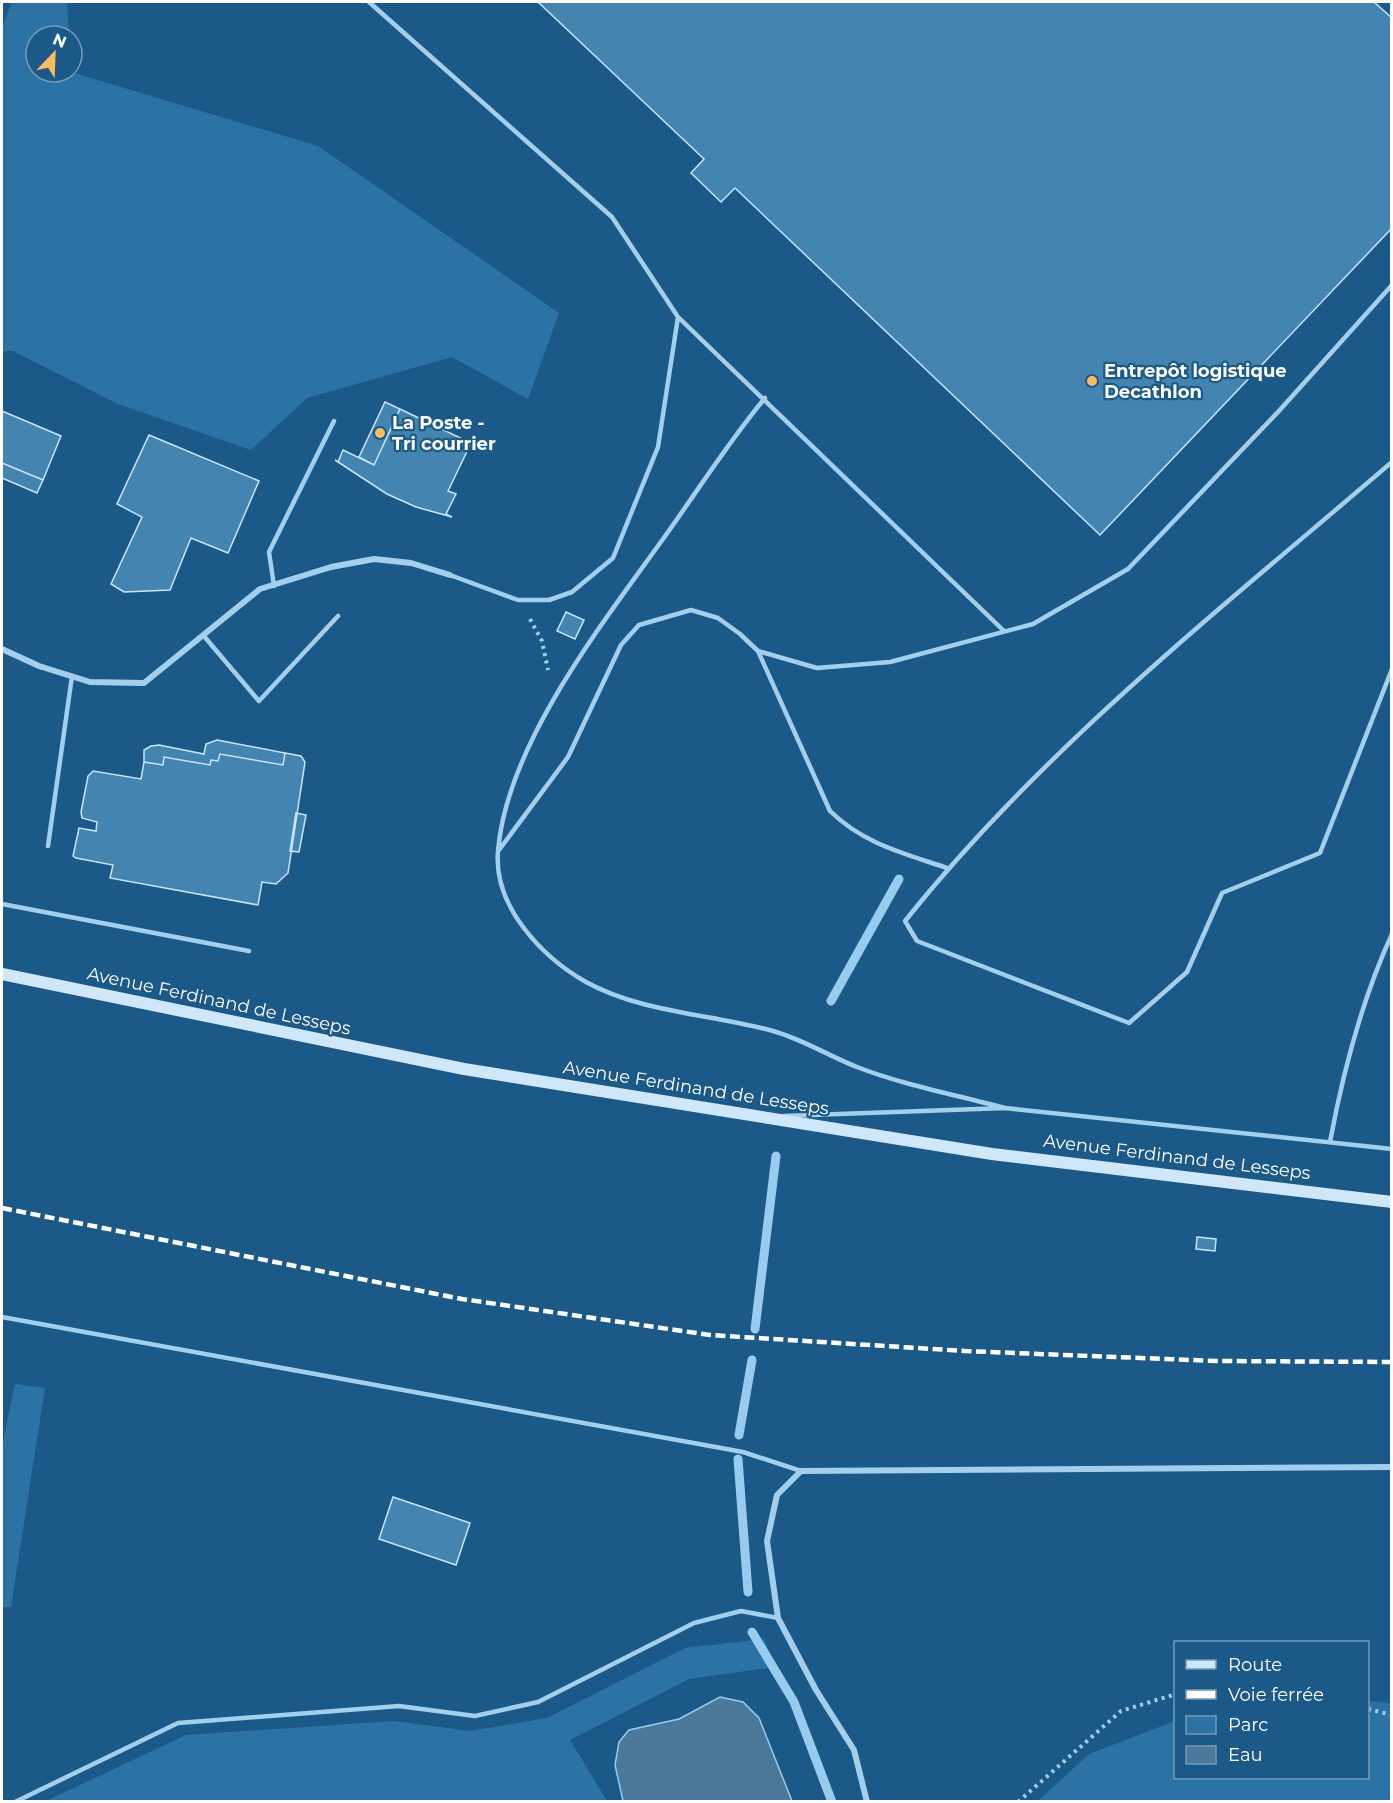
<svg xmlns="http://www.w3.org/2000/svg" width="1393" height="1803" font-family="Montserrat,sans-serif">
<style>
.green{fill:#2b73a5}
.water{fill:#4c799a;stroke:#97ccee;stroke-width:1.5}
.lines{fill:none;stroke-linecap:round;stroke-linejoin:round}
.stream{stroke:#97ccee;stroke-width:9}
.building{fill:#4484b1;stroke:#c9e5f9;stroke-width:1.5}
.path{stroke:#a4cfec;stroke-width:4;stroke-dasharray:3 4.5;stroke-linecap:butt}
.lane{stroke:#a4cfec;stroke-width:4.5}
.street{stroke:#a4cfec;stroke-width:6}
.secondary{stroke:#d0e7f9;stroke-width:12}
.rail{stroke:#fff;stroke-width:4.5;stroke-dasharray:10 4.5;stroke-linecap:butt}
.poi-dot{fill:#fdbb61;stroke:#1b5a88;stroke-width:2}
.labels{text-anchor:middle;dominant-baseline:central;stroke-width:4.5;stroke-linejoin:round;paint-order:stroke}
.poi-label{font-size:18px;font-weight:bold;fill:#fff;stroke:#1b5a88;text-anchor:start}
.street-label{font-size:18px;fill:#fff;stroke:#1b5a88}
</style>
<rect width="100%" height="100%" fill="#1b5a88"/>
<!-- green -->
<path class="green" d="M12 2H67L69 36H36V72H71L318 146 559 313 528 399 452 357 307 398 251 450 118 404 13 351H2V27Z
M15 1384 45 1388 11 1607H2V1447Z
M764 1639 775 1667 689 1679 570 1740 607 1801H46L186 1735 394 1721 470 1731 547 1718 685 1648Z
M1368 1701 1391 1703V1801H1038L1089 1754 1175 1721 1176 1778H1368Z"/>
<!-- water -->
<path class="water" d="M720 1697 743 1702 759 1718 792 1801H623L615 1765 619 1742 629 1730 679 1719Z"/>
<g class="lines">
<!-- stream -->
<path class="stream" d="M831 1001 899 879
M755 1329 776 1156
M739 1435 752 1360
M738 1459 748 1592
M752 1632 794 1702 832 1802"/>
</g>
<!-- building -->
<path class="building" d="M538 2H1374L1392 18V228L1100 535 735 188 721 202 691 173 704 159Z
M385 402 400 409 374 465 359 457Z
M400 409 471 443 448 491 456 494 446 514 452 517 416 507 387 494 335 460 338 462 343 450 374 465Z
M2 411 61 436 43 480 2 463Z
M149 435 259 481 228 553 191 538 170 590 124 592 111 584 142 517 117 504Z
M2 463 43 480 37 493 2 478Z
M566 612 584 620 575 639 557 631Z
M217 740 285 753 283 765 220 754 218 761 211 760 210 765 164 757 163 765 144 762V750L151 746 159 745 204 754 206 744Z
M285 753 301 756 305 762 288 873 276 884 262 882 258 905 110 878 113 865 76 858 73 856 79 828 96 831 97 822 82 818 81 812 88 776 93 771 141 779 144 762 163 765 164 757 210 765 211 760 218 761 220 754 283 765Z
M296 813 306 815 299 852 290 851Z
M1197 1237 1216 1239 1215 1251 1196 1249Z
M393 1497 470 1523 456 1565 379 1539Z"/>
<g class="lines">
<!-- path -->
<path class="path" d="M530 619 542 641 548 670
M1368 1709 1392 1715
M1018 1802 1121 1711 1176 1694"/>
<!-- lane -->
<path class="lane" d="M369 2 612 217 678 317 1004 631
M765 398C730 440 700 487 668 532 606 619 507 742 498 851 493 906 542 957 586 982 642 1013 712 1014 773 1031 802 1039 829 1056 857 1067 903 1085 957 1095 1005 1108
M1392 462C1223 607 1045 746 905 921L917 941 1129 1023 1187 972 1222 893 1320 853 1392 669
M450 575 518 600H549L572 592 613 558 658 447 678 317
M274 586 269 552 334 421
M203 635 259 701 338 616
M758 651 817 668 890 662 1033 624 1128 569 1278 412 1392 285
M48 846 72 676
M499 850 568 757 621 645 639 625 691 610 718 618 740 634 758 651 830 811C864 844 903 853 947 868
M2 904 249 951
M784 1116 1005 1108 1392 1149
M1330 1142C1343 1072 1362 999 1392 934
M2 1317 743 1452 801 1471
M15 1802 178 1723 399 1706 475 1716 538 1702 694 1623 741 1611 778 1618"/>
<!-- street -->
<path class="street" d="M2 649 39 666 90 682 144 683 260 589 331 567 374 559 411 563 450 575
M867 1802 854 1750 816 1690 778 1618 767 1541 777 1495 801 1471 1392 1467"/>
<!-- secondary -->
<path class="secondary" d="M2 974 464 1069 992 1154 1392 1202"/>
<!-- rail -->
<path class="rail" d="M2 1208 462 1299 710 1335 965 1351 1216 1361 1392 1362"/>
</g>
<!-- markers -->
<g class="poi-dot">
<circle cx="1092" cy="381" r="6"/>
<circle cx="380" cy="433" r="6"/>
</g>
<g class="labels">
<!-- poi labels -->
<g class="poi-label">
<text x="1104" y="371">Entrepôt logistique<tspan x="1104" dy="21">Decathlon</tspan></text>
<text x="392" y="423">La Poste -<tspan x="392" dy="21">Tri courrier</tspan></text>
</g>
<!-- street labels -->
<g class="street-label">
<text transform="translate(219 1001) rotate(12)">Avenue Ferdinand de Lesseps</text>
<text transform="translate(696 1088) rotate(9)">Avenue Ferdinand de Lesseps</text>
<text transform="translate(1177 1157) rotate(7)">Avenue Ferdinand de Lesseps</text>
</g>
</g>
<!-- border -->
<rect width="1393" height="1803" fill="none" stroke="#ffffff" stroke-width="6"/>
<!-- legend -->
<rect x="1174" y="1641" width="195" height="138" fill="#1b5a88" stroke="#769cb8" stroke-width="1.5"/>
<rect x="1186" y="1660" width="30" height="9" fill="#d0e7f9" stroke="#769cb8" stroke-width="1.5"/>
<text x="1228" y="1671" font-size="18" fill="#ffffff">Route</text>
<rect x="1186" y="1690" width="30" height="9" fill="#ffffff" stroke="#769cb8" stroke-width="1.5"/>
<text x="1228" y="1701" font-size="18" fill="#ffffff">Voie ferrée</text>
<rect x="1186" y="1716" width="30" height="18" fill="#2b73a5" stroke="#769cb8" stroke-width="1.5"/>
<text x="1228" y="1731" font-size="18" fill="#ffffff">Parc</text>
<rect x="1186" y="1746" width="30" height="18" fill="#4c799a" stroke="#769cb8" stroke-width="1.5"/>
<text x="1228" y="1761" font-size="18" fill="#ffffff">Eau</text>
<!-- north arrow -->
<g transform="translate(54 54) rotate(23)"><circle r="28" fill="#1b5a88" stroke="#769cb8" stroke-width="1.5"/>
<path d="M0-4.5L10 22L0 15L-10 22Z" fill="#fdbb61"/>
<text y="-9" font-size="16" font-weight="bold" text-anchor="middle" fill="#ffffff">N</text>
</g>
</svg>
